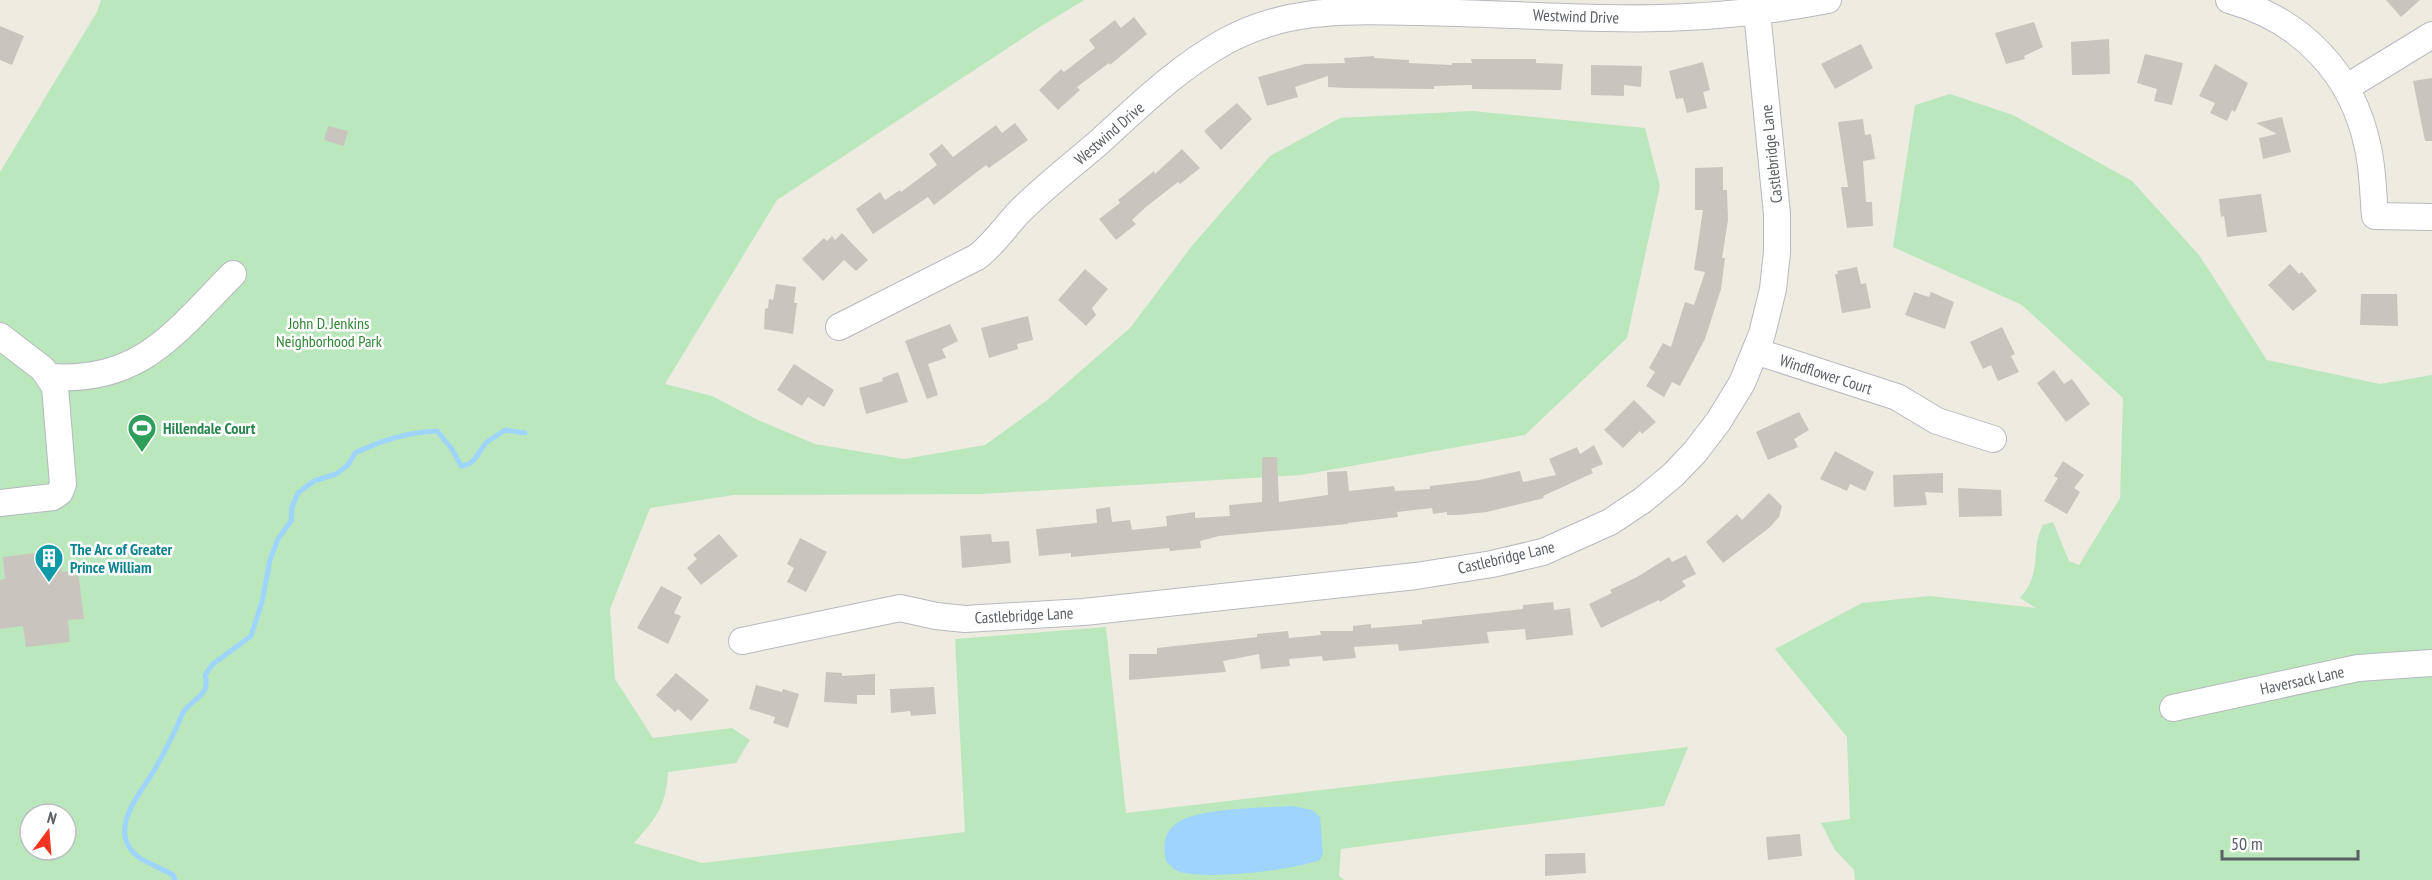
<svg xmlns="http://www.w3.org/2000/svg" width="2432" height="880" font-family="'PT Sans Narrow',sans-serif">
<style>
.green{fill:#bbe7bc;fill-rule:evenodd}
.water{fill:#9fd4ff}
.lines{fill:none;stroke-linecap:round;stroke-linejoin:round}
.stream{stroke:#9fd4ff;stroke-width:5}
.building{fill:#c9c5be}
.minor-casing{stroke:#b6b9bf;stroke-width:28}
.minor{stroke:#fff;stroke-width:26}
.labels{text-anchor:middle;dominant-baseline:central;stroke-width:5;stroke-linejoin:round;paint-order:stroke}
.street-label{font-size:16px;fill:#595e63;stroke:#fff}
.park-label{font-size:16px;fill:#2f8534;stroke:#fff}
.leisure-label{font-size:16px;font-weight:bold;fill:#27864d;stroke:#fff;text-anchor:start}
.culture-label{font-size:16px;font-weight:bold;fill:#0d838f;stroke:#fff;text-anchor:start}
</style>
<rect width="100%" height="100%" fill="#eeebe1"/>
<!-- green -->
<path class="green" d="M101 0H1084L1035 30 777 200 665 384 712 396 758 420 815 444 904 459 985 445 1046 401 1130 328 1191 247 1270 156 1340 118 1472 111 1645 128 1660 186 1627 338 1525 435 1301 475 982 494 734 495 650 508 610 609 615 679 653 738 732 728 750 740 736 763 668 772C666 807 656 818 634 843L702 863 965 832 955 639 1106 627 1126 813 1688 747 1664 806 1341 849 1339 876 1344 880H0V172L97 12ZM30 814H66V850H30Z
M1950 94 2013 115 2132 181 2199 255 2267 360 2380 384 2432 375V880H1855L1854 870 1835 850 1821 823 1850 819 1847 737 1775 649 1862 603 1929 596 2036 608 2020 598C2044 571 2029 551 2043 525L2053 522 2069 561 2079 565 2120 498 2123 398 2022 305 1893 247 1915 105Z"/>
<!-- water -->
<path class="water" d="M1292 806 1312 810 1320 817 1323 853 1320 860C1294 870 1207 880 1180 872 1174 870 1170 866 1166 861 1163 848 1163 836 1173 826 1192 807 1265 808 1292 806Z"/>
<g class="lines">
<!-- stream -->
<path class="stream" d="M175 880 173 875C163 869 149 864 140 858 104 832 140 795 155 769 163 755 171 739 178 724 180 720 181 715 184 711 194 698 211 695 205 675L213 664 251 636 262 602 270 560 278 539 291 521 292 507 298 493 314 481 336 474 348 465 355 453C380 441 409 432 437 431L452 449 461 466C476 465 478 451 487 442 493 438 499 434 505 430L525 433"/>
</g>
<!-- building -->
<path class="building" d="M2386 0H2420L2401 17Z
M1134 17 1147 34 1110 65 1109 63 1077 87 1080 90 1058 110 1039 90 1061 69 1064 72 1095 48 1089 40 1115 20 1121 28Z
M2034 22 2043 47 2024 56 2025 59 2006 64 1995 33Z
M0 26 24 36 12 65 0 60Z
M2109 39 2110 74 2072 75 2071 42Z
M1861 44 1873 68 1835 89 1821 64Z
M2145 54 2183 63 2172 105 2154 101 2157 89 2137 83Z
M1374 56V58L1409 60V63L1452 65V63H1472L1471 59H1536V63L1563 64 1561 90 1472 89V85L1434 86V89L1344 88 1328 87V76L1295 87 1298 97 1267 106 1258 77 1305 64 1345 63 1344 58Z
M1703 62 1710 90 1703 92 1707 108 1687 113 1683 98 1676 99 1669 71Z
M2215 64 2248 83 2235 112 2232 110 2227 121 2210 113 2215 103 2199 96Z
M1591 65 1642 66 1641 87 1624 85V96L1591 95Z
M2432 78V141H2425L2413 81Z
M1237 103 1252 119 1221 150 1204 131Z
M2282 117 2291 152 2263 159 2259 138 2277 134 2256 123Z
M1863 119 1865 135 1871 134 1875 159 1863 161 1866 202H1872L1873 226 1847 228 1841 187H1848L1838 122Z
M1015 123 1028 140 989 168 986 165 934 205 928 197 873 234 856 209 880 192 885 200 900 190 901 192 937 165 929 154 942 144 953 157 996 125 1002 133Z
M328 126 348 131 344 146 324 140Z
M1182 149 1200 168 1180 184 1178 182 1146 207 1132 220 1136 224 1116 240 1099 219 1120 203 1118 200 1154 171 1155 174Z
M1723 167V190H1727L1728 220 1722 258H1725L1721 289 1705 339 1680 386 1672 382 1664 397 1646 386 1655 372 1649 368 1663 343 1671 347 1685 302 1694 305 1705 272 1694 270 1703 210H1695V168Z
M2261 194 2267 232 2227 237 2224 216 2221 217 2219 199Z
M842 233 868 260 856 271 844 260 823 281 802 259 824 238 827 241 832 236 835 240Z
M2290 264 2299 274 2302 272 2317 291 2293 311 2268 285Z
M1857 267 1861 284 1866 283 1871 308 1842 313 1835 274H1838L1837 271Z
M1085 269 1108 289 1092 308 1096 315 1086 326 1058 300Z
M776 284 796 287 794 303H797L793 334 764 329 765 309 768 308 769 299 773 300Z
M1914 292 1929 297 1931 292 1954 302 1945 329 1905 315Z
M2361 294H2397L2398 326 2360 325Z
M1028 316 1033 340 1017 344 1018 349 989 358 981 328Z
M950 324 958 341 942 349 946 358 928 364 938 395 927 399 905 341Z
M2002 327 2015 354 2011 356 2019 372 1998 381 1991 365 1983 369 1970 342Z
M794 364 834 390 824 407 808 397 802 406 777 390Z
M2054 370 2064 384 2072 379 2090 404 2066 422 2037 383Z
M898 372 908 402 866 414 859 388 883 381 882 378Z
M1634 400 1656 422 1642 434 1640 431 1623 448 1604 430Z
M1799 412 1809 430 1794 439 1798 447 1768 460 1756 432Z
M1594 445 1603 464 1591 469 1593 473 1543 496 1544 498 1487 512 1458 515H1447V512L1433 514 1432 508 1397 512 1398 517 1348 523V524L1219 536 1200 541 1201 548 1170 551 1169 548 1071 557V553L1039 556 1036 529 1097 523 1096 509 1110 507 1112 522 1130 520 1132 530 1167 526 1166 516 1195 512V518L1230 516 1229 505 1262 502V457H1277L1279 502 1328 495 1327 472 1347 471 1349 491 1394 486 1395 491 1430 489V486L1479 480 1520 471 1523 482 1556 475 1549 459 1577 447 1580 454Z
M1835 451 1874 472 1865 491 1850 484 1847 491 1820 479Z
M2063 461 2084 475 2074 488 2080 492 2067 514 2044 501 2058 478 2054 476Z
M1943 473V493L1925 492 1927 505 1894 507 1893 475Z
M1958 488 2001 490 2002 516 1959 517Z
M1769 493 1782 506 1779 517 1769 528 1723 563 1706 542 1737 514 1742 520Z
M719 534 738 556 701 585 687 568 697 559 693 555Z
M991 534 992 542 1009 541 1011 563 962 568 960 536Z
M800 538 827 552 806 592 787 582 794 568 787 564Z
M60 550 62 572 78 571 84 619 68 620 70 642 26 647 23 626 0 629V580L5 579 3 557Z
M1686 555 1696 574 1682 581 1686 586 1660 602 1659 600 1601 628 1589 604 1612 593 1610 590 1637 577 1669 557 1672 562Z
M661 586 682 597 674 613 681 616 668 644 637 628Z
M1553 602 1554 610 1570 608 1573 635 1526 640 1525 629 1487 632 1489 643 1399 651 1398 644 1354 647 1356 658 1323 661 1322 656 1289 659 1290 666 1261 669 1259 654 1223 661 1226 672 1129 680V654H1157V648L1257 637V634L1288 631 1289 638 1321 635 1320 631H1353V626L1371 624V628L1422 624V620L1523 609V605Z
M826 672 842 673V676L875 674V695H857V704L824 702Z
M676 673 709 700 691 721 678 709 675 712 656 695Z
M756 685 782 692 783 689 799 694 788 728 773 723 775 717 749 709Z
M934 687 936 714 911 716 910 711 891 713 890 689Z
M1800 834 1802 856 1768 860 1766 837Z
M1585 853 1586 873 1545 876V854Z"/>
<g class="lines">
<!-- minor casing -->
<g class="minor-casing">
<path id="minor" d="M2229 0C2302 20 2353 74 2368 148 2373 170 2373 194 2375 216L2432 217
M2347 87 2432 35
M839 327 977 257C994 244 1005 227 1019 212 1043 188 1071 166 1097 144 1138 107 1177 68 1226 41 1289 7 1349 11 1419 12 1482 13 1544 17 1607 18 1681 20 1755 14 1828 0
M0 336 43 369 55 387 63 484 60 492 53 497 0 503
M1755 351 1897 397 1937 421 1993 439
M50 377C141 383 174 333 233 274
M742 641 900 608 936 616 965 619 1084 612 1416 576 1492 564 1543 552 1610 522 1643 500 1673 475 1695 452 1718 422 1742 383 1762 334 1773 289 1777 252V214L1757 12
M2173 708 2358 668 2432 663"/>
</g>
<!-- minor -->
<use href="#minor" class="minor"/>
</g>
<!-- icons -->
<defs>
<g id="stadium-pin" transform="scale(1.5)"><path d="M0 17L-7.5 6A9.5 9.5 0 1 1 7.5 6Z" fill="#2e9e5b" stroke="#fff"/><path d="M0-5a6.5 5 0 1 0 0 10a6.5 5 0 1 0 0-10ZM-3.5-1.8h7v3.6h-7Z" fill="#fff"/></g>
<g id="building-pin" transform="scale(1.5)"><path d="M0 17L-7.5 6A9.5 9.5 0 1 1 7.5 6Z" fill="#0f9aa8" stroke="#fff"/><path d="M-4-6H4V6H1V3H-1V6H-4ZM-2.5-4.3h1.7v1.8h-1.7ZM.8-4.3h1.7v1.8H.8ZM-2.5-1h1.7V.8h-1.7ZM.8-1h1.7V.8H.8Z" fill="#fff"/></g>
</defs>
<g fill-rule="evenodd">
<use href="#stadium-pin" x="142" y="428"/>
<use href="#building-pin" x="49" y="558"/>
</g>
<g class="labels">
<!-- street labels -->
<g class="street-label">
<text transform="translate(1576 16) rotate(2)">Westwind Drive</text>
<text transform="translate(1109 133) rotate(-41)">Westwind Drive</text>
<text transform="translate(1771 154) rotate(-96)">Castlebridge Lane</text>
<text transform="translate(1826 374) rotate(18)">Windflower Court</text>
<text transform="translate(1506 557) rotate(-13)">Castlebridge Lane</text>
<text transform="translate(1024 615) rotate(-3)">Castlebridge Lane</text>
<text transform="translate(2302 680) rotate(-12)">Haversack Lane</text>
</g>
<!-- park labels -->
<g class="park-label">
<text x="329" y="323">John D. Jenkins<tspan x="329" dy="18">Neighborhood Park</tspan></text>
</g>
<!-- leisure labels -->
<g class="leisure-label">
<text x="163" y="428">Hillendale Court</text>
</g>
<!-- culture labels -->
<g class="culture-label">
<text x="70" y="549">The Arc of Greater<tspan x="70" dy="18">Prince William</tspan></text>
</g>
</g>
<!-- north arrow -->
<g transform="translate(48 832) rotate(16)"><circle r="28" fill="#ffffff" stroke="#bdbfc1" stroke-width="1.5"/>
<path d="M0-4.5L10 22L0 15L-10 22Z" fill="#f33421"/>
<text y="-9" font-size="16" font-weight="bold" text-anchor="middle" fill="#595e63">N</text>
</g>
<!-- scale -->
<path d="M2222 850v9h136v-9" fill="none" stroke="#595e63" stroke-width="3"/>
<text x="2231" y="850" font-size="18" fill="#595e63" stroke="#ffffff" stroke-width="4.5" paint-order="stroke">50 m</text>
</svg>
